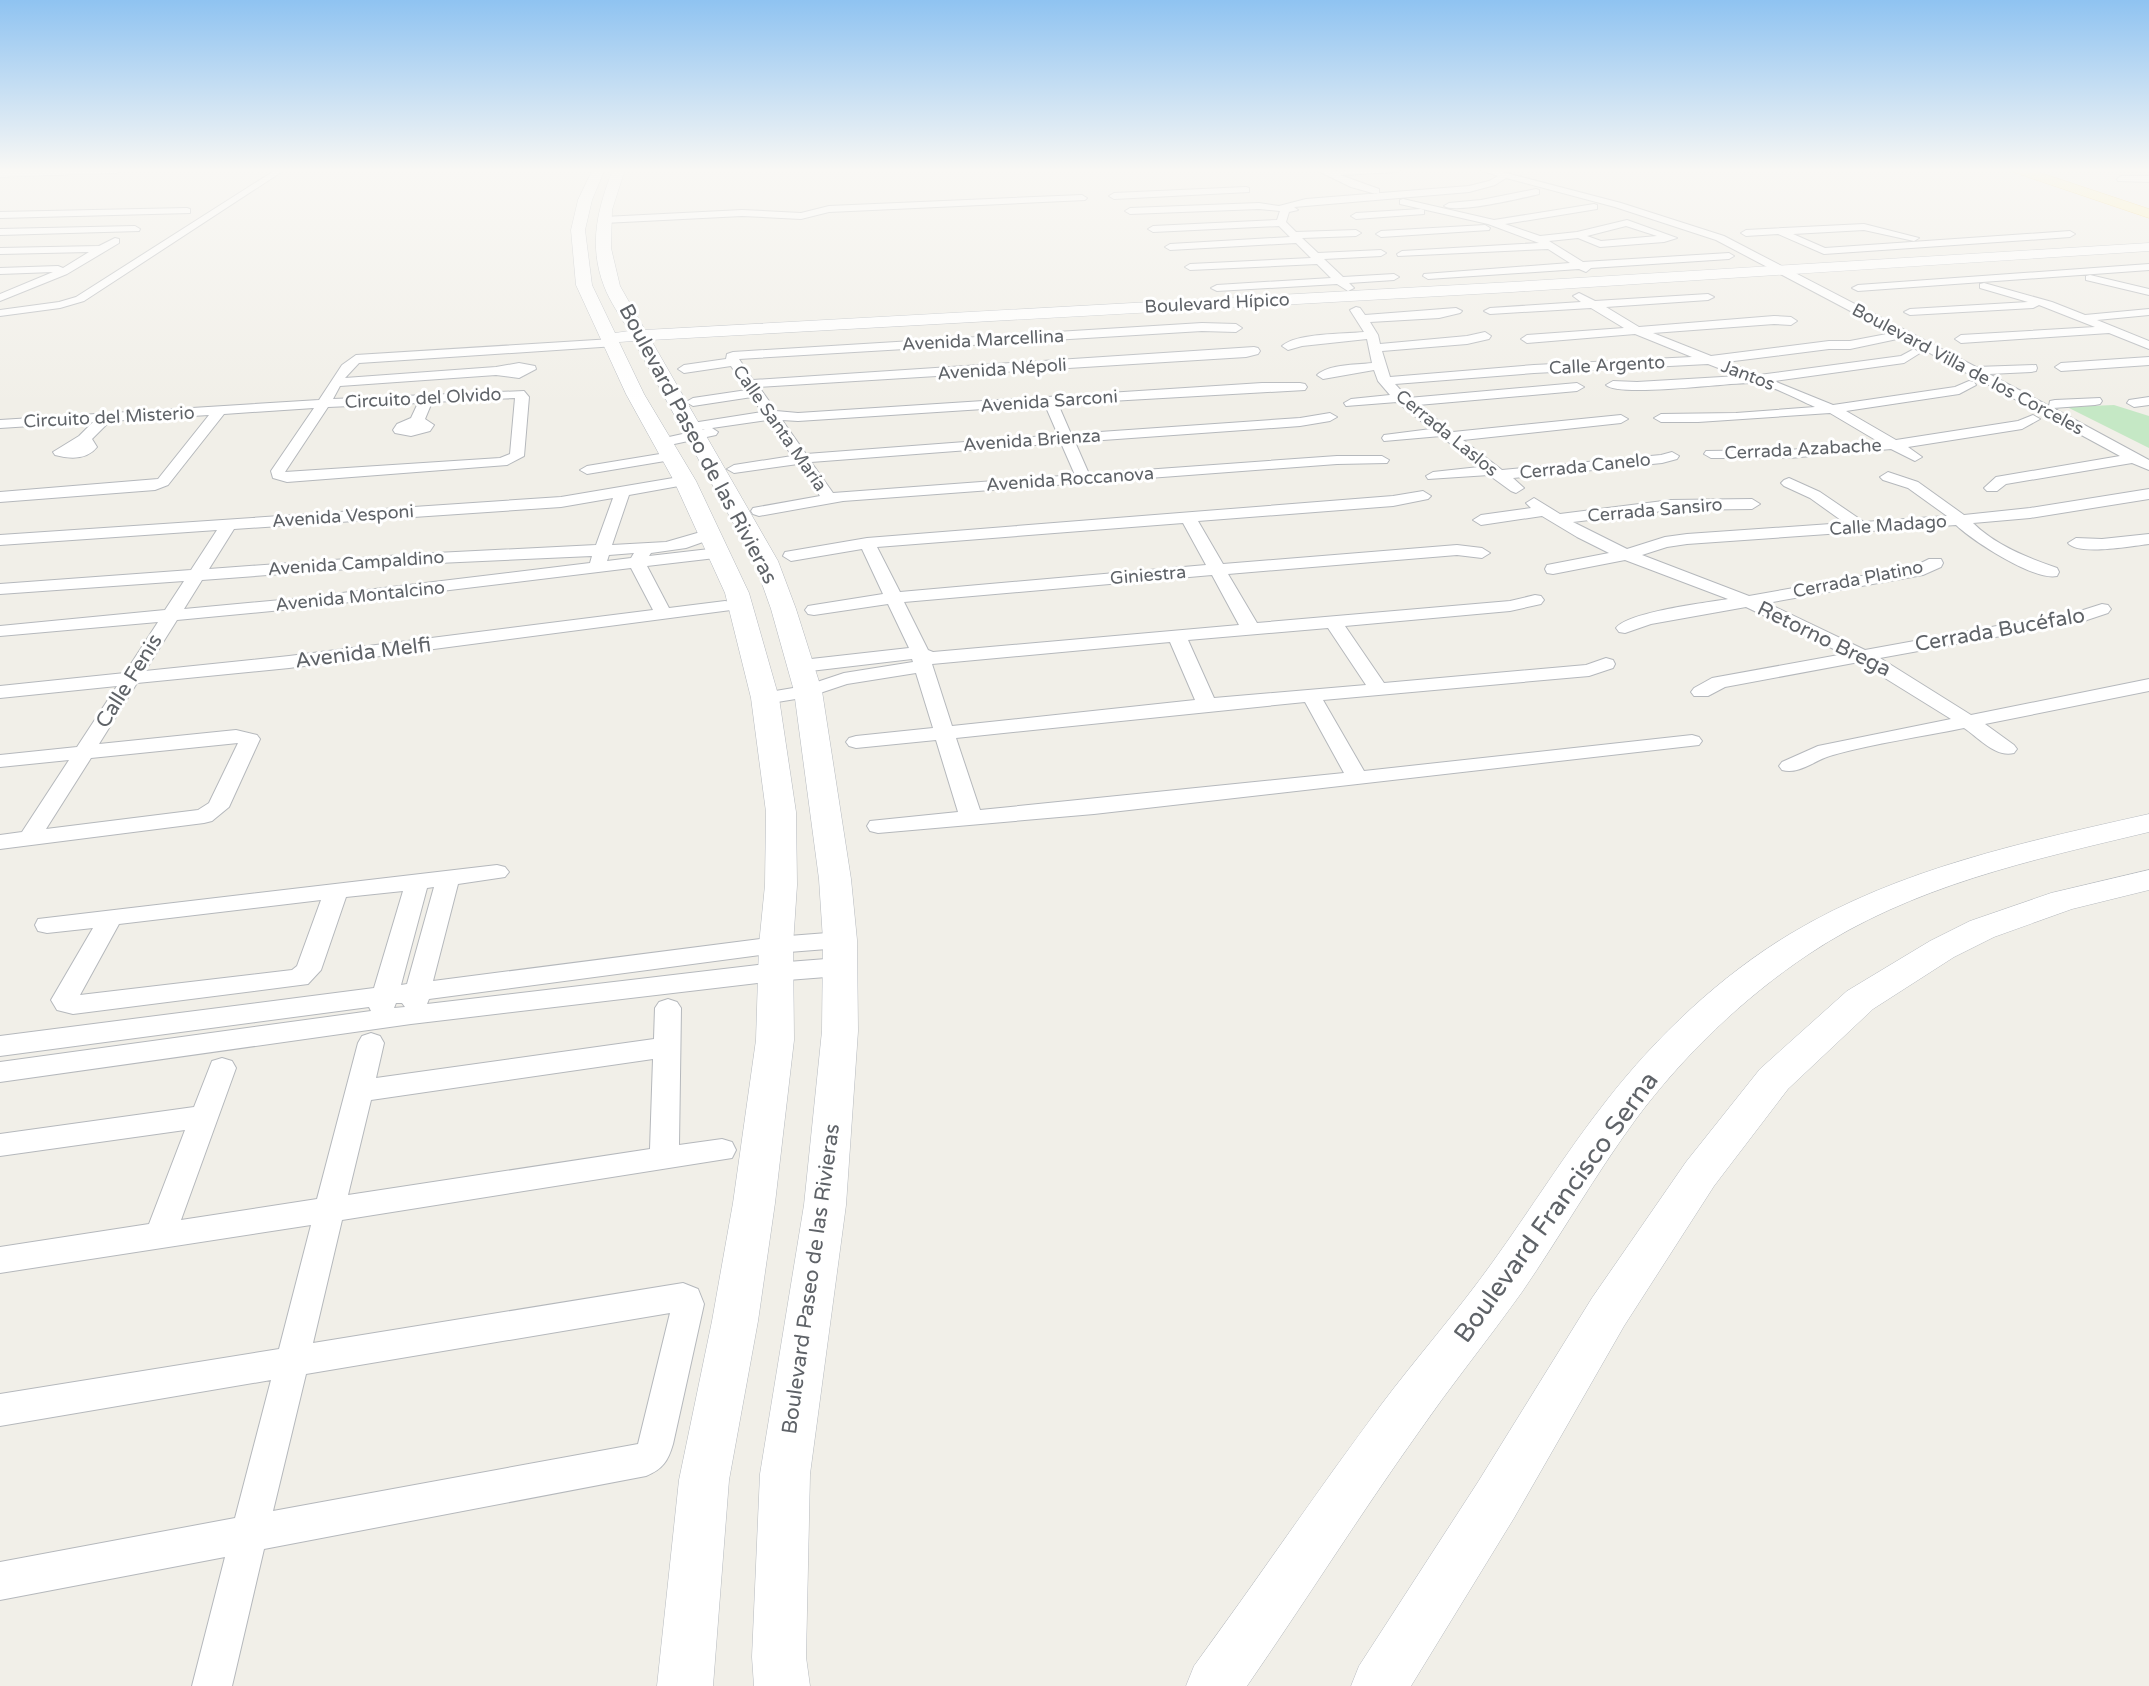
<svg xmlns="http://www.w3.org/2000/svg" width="2149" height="1686" font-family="'Varela Round',sans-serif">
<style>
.green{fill:#c5e8c5}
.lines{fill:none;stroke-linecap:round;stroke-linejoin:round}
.street-casing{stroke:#b5b8bc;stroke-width:2}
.secondary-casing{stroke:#b6babf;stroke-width:1}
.primary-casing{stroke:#f2c960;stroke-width:1}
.street{fill:#fff;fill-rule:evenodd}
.secondary{fill:#fff;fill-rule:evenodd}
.primary{fill:#fff2af;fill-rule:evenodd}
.labels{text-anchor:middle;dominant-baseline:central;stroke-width:6;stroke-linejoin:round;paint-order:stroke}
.far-street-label{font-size:18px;fill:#5f6368;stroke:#fff}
.street-label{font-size:21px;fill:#5f6368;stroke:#fff}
.near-street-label{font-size:26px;fill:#5f6368;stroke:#fff}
</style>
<rect width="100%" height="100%" fill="#f1efe8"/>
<!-- green -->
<path class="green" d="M2114 405 2149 416V448L2067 407Z"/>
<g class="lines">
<!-- street casing -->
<g class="street-casing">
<path id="street" d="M277 169H286L84 301 60 308 0 316V310L59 302 76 297Z
M1314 169C1320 168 1326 171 1332 171 1355 172 1379 167 1402 169L1398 172 1340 175 1379 189V193L1376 194 1351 187Z
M1478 169H1491L1621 203 1724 236 1976 367 2036 365 2037 368 2036 371 2031 372 1989 374 2049 406 2050 401 2055 400 2100 398 2102 401 2100 404 2095 405 2053 408 2149 460V470L2132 463 2006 484 1997 491H1987L1984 488 1996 477 2120 456 1902 338 1850 349H1829L1726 362 1759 375 1901 356 1914 349 1920 353 1904 363 1774 381 1833 405 1955 387 1969 381 1974 382 1976 385 1959 394 1846 411 1896 440 2018 421 2033 415 2040 419 2022 429 1908 447 1922 457 1915 461 1891 449 1789 458H1711L1704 454 1706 451 1789 450 1879 442 1830 413 1698 422H1661L1654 418 1661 414 1736 413 1815 407C1799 400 1770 384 1754 383 1729 382 1620 398 1606 385L1613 381 1637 382 1739 376 1708 364 1534 373 1395 384 1408 398 1577 383 1584 387 1577 391 1418 405 1453 432 1621 415 1628 419 1621 423 1463 440 1502 470 1661 455 1672 452 1679 456 1677 459 1662 463 1513 478 1524 488 1516 493 1511 491 1489 475 1428 479 1426 476 1433 472 1479 467 1441 436 1384 441 1382 438 1384 435 1431 429 1397 402 1346 406 1344 403 1351 399 1390 395 1378 381 1374 370 1323 379 1317 375C1329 364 1355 365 1372 363L1367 339 1302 346 1288 350 1282 346C1296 333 1344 334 1364 332L1350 310 1356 307 1360 308 1365 315 1456 308 1462 311 1460 313 1439 318 1370 322 1378 335 1380 344 1467 336 1485 332 1491 336 1489 339 1467 344 1382 351 1390 377 1534 365 1692 357 1635 334 1527 343 1521 339 1527 335 1624 328 1591 308 1490 314 1484 311 1490 308 1581 302 1573 296 1579 293 1595 301 1708 294 1714 297 1708 300 1606 307 1639 327 1774 316 1791 317 1797 321 1791 325 1774 324 1653 333 1711 356 1829 341H1850L1892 333 1716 240 1615 207 1506 178 1495 185 1469 192 1294 207 1298 210 1289 212 1286 222 1296 232 1356 230 1361 233 1356 236 1302 238 1318 253 1381 250 1386 253 1381 256 1324 259 1343 277 1394 274 1399 277 1394 280 1349 283 1354 288 1348 291 1337 284 1217 291 1211 288 1217 285 1331 278 1317 264 1190 270 1185 267 1190 264 1311 258 1296 243 1170 250 1165 247 1170 244 1290 237 1279 226 1153 232 1148 229 1153 226 1277 220 1280 211 1259 209 1130 214 1125 211 1130 208 1259 203 1279 206 1306 199 1469 186 1489 181 1498 176Z
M2121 176H2149V182L2118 181 2117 179Z
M1246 187 1249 188V192L1114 199 1109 196 1114 193Z
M1536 189 1539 190V194C1523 198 1456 214 1444 206L1449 203 1481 200Z
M1082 195 1087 198 1085 200 829 212 801 219 742 216 604 223 599 220 604 217 742 210 801 213 829 206Z
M1403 199 1494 220 1594 204 1597 205V209L1505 224 1540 236 1577 232 1627 220 1677 238 1664 242 1600 247 1578 238 1549 241 1583 262 1729 253 1734 256 1729 259 1591 268 1586 272 1579 269 1428 279 1423 276 1424 274 1570 263 1548 249 1398 256 1397 254 1402 251 1539 243 1488 224 1400 204V200ZM1626 226 1657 236 1601 241 1587 236Z
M187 208 190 209V213L0 218V212Z
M1421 209 1424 210V214L1356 219 1351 216 1356 213Z
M1864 224 1919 238 1914 241 1864 230 1793 234 1825 248 2070 231 2075 234 2070 237 1824 254 1778 234 1746 236 1741 233 1746 230Z
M1485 225 1490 228 1489 230 1381 237 1376 234 1381 231Z
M135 226 140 229 139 231 0 235V229Z
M115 238 119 239V243L67 274 0 301V294L53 272 0 274V268L58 266 63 268 89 252 0 254V248L99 246Z
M2149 264V270L1858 291 1852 288 1858 285Z
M2090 275 2149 289V295L2086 280V276Z
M1984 283 2052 302 2085 315 2149 309V315L2097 320 2149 341V349L2109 333 1961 343 1955 339 1961 335 2095 327 2039 305 2033 308 1910 315 1904 312 1910 309 2028 302 1980 288V284Z
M1202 323 1236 324 1242 328 1236 332 1202 331 739 359 753 380 1254 347 1258 348 1260 351 1258 354 1246 357 759 387 776 411 798 413 1262 383H1300L1305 384 1307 387 1305 390 1058 404 1071 434 1300 418 1330 413 1337 417 1330 421 1300 426 1075 442 1089 474 1337 456H1382L1389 460 1387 463 1337 464 843 501 759 516 753 514 751 511 753 508 820 496 798 464 734 473 727 469 734 465 792 456 768 420 712 428 718 432 716 435 665 446 658 442 660 439 705 429 686 430 684 427 686 424 762 412 752 397 693 406 686 402 693 398 747 390 731 366 684 373 678 369 684 365 726 359 727 354 733 352ZM1045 405 1058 435 806 454 782 420 798 421ZM1061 443 1075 475 833 493 811 462Z
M612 339 618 343 616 346 359 363 345 378 496 367 519 363 535 366 536 369 519 378 496 375 340 386 333 399 524 391 529 397 524 456 507 465 287 482 273 478 271 471 314 408 224 414 168 485 155 490 0 502V492L158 479 209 415 110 421 92 439 97 447C87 460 70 459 55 455L53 452 79 436 93 422 0 428V420L319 400 342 365 356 355ZM515 398 510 454 500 458 285 472 328 407 418 403 411 418 397 424 393 430 395 433 411 436 430 431 434 425 425 419 432 402Z
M2149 357V365L2061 371 2055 367 2061 363Z
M2149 397V405L2134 407 2127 403 2129 400Z
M672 452 679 456 677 459 587 474 580 470 587 466Z
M1888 472 1918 482 1964 515 2030 508 2149 489V499L2030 518 1973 523C1995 545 2028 558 2057 568L2059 572 2057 576C2034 581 1973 541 1956 525L1687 544 1667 547 1642 555 1749 596 1913 567 1929 559H1941L1943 563 1941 567 1923 575 1767 603 1865 650 2080 611 2102 604 2108 605 2111 609 2108 613 2084 621 1880 658 1971 715 2149 679V691L1985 724 2014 745 2017 749 2014 753C1996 758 1979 738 1964 728 1921 737 1876 743 1833 755 1816 759 1800 775 1782 770L1779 766 1782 762 1818 746 1951 719 1859 662 1725 687 1708 696H1694L1691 692 1694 688 1712 678 1844 654 1746 607 1651 624 1625 633 1619 632 1616 628C1628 612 1705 603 1728 599L1625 560 1553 574 1547 573 1545 569 1547 565 1609 553 1577 537 1542 516 1481 525 1473 520 1481 515 1531 508 1526 503 1534 498 1560 514 1671 500 1752 499 1760 504 1752 509 1671 510 1573 522 1627 549 1665 537 1687 534 1845 523 1810 498 1784 486 1781 483 1784 480 1789 478 1820 492 1864 522 1947 516 1908 488 1883 480 1880 477Z
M685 476 690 478 693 481 690 484 629 495 612 545 666 542 711 529 717 531 719 534 717 537 686 548 651 553 649 556 718 548 726 553 724 557 647 566 669 608 725 601 731 602 734 606 731 610 289 668 137 683 99 744 236 730 257 735 260 739 229 807 212 821 204 823 0 849V835L22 832 69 760 0 767V755L77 747 117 686 0 698V686L125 673 158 622 0 636V626L165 610 184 581 0 594V584L191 570 217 530 0 545V535L561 497ZM613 498 596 545 416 554 209 569 234 529 561 507ZM634 553 631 558 607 561 609 555ZM592 556 590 563 292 599 184 609 202 580 416 564ZM631 568 653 610 289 656 145 671 177 620 292 609ZM238 743 209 803 198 810 46 829 91 758Z
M1423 491 1431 496 1428 499 1393 506 1198 521 1223 564 1457 545 1482 548 1490 553 1482 558 1457 555 1228 574 1257 623 1510 601 1535 595 1541 596 1544 600 1541 604 1510 611 1345 626 1384 683 1586 665 1606 658 1613 660 1615 664 1613 668 1589 676 1323 700 1364 771 1692 735 1699 737 1702 741 1699 745 1094 814 878 833 870 831 867 826 870 821 958 812 936 740 856 748 849 746 846 742 849 738 856 736 933 728 916 673 847 684 808 697 765 704 758 702 755 698 758 694 805 686 844 673 913 662 912 659 802 672 795 670 793 666 795 662 802 660 909 648 888 604 814 615 808 614 805 610 808 606 814 605 883 594 862 549 791 561 783 556 785 552 867 538 1393 496ZM1183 523 1206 565 900 592 877 547ZM1212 575 1239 625 933 652 928 650 904 602ZM1328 628 1366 685 1214 698 1188 640ZM1170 642 1195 700 952 726 932 664ZM1305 702 1344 773 980 810 956 738Z
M2149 534V544C2132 546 2078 556 2068 543L2076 538 2102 539Z
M497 865 505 867 509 872 505 877 458 884 433 981 776 937 840 932 849 934 852 940 849 946 840 948 776 953 429 999 427 1004 775 963 839 958 848 961 852 967 848 973 839 976 775 981 411 1024 0 1082V1062L371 1011 369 1007 0 1056V1036L374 988 403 891 346 897 321 970 308 984 73 1014 57 1010 51 1000 93 928 47 933 38 931 35 925 38 919ZM434 887 407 984 401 985 427 888ZM321 900 297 966 292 970 80 995 119 924ZM396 1003H402L405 1007 394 1008Z
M668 999 677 1002 681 1008 679 1145 722 1139 732 1142 736 1150 732 1158 342 1220 313 1343 683 1283 698 1289 704 1304 673 1444C668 1461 663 1469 646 1476L264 1549 232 1686H192L225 1557 0 1600V1562L235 1518 271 1380 0 1426V1394L279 1349 311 1225 0 1273V1247L149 1224 185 1130 0 1156V1134L194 1107 212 1061 222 1058 232 1061 236 1068 181 1220 317 1199 358 1043 362 1036 371 1033 380 1036 384 1043 376 1078 654 1039 655 1008 659 1002ZM653 1059 650 1149 348 1195 371 1100ZM670 1313 638 1444 273 1511 306 1374Z"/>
</g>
<!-- secondary casing -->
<g class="secondary-casing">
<path id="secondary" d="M0 169H123L117 173 0 177Z
M593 169H605L592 200 585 230 592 285 615 333 629 331C621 317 610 302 604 286 588 244 598 208 613 169H625L612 210 611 248 620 286 645 330 1512 282 2149 243V251L1512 292 651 340 778 561 796 609 822 691 851 879 857 940 858 1031 846 1205 810 1474 806 1657 810 1686H754L752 1657 760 1474 804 1205 822 1031 823 940 819 879 794 691 771 609 754 561 634 341 619 342 644 394 696 481 749 593 779 698 796 812 797 885 793 945 794 1040 775 1203 758 1321 729 1480 713 1686H657L679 1480 712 1321 733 1203 756 1040 759 945 765 885 766 812 751 698 725 593 674 481 626 394 576 285 571 230 578 200Z
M2149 814V832C2032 860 1911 886 1809 954 1743 998 1683 1056 1636 1119 1595 1175 1561 1235 1522 1292 1488 1340 1451 1385 1418 1433 1359 1516 1305 1602 1247 1686H1186L1194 1666C1257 1580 1317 1491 1381 1405 1417 1357 1457 1312 1492 1263 1531 1209 1566 1152 1607 1100 1657 1036 1720 976 1790 934 1900 868 2025 842 2149 814Z
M2149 870V890L2072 909 1994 937 1954 957 1873 1009 1788 1089 1714 1186 1624 1326 1514 1518 1411 1686H1351L1359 1666 1478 1482 1592 1298 1686 1162 1760 1069 1847 991 1930 941 1970 921 2051 893Z"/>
</g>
<!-- primary casing -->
<g class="primary-casing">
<path id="primary" d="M2012 169H2029L2149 209V218L2013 172Z"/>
</g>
<!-- street -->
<use href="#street" class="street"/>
<!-- secondary -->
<use href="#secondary" class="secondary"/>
<!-- primary -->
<use href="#primary" class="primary"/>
</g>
<!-- sky -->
<linearGradient id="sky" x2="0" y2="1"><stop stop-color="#8fc3f1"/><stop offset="0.42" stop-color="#f9f8f5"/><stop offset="1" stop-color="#f9f8f5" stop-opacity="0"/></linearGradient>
<rect width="2149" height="405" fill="url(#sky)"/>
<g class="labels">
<!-- far-street labels -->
<g class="far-street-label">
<text transform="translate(1217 303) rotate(-3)">Boulevard Hípico</text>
<text transform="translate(983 340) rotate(-3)">Avenida Marcellina</text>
<text transform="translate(1607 365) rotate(-3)">Calle Argento</text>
<text transform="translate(1002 369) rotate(-4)">Avenida Népoli</text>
<text transform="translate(1968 369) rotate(28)">Boulevard Villa de los Corceles</text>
<text transform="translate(1748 375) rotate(21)">Jantos</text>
<text transform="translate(423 398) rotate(-3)">Circuito del Olvido</text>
<text transform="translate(1049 401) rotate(-4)">Avenida Sarconi</text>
<text transform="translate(109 417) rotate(-3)">Circuito del Misterio</text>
<text transform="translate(780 428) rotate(55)">Calle Santa María</text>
<text transform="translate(1447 433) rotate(39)">Cerrada Laslos</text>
<text transform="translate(1032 440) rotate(-4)">Avenida Brienza</text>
<text transform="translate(1803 449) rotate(-3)">Cerrada Azabache</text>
<text transform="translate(1585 466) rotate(-6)">Cerrada Canelo</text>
<text transform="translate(1070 479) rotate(-4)">Avenida Roccanova</text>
<text transform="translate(1655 510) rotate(-5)">Cerrada Sansiro</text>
<text transform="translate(343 516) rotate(-4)">Avenida Vesponi</text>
<text transform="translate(1888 525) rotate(-4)">Calle Madago</text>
<text transform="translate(356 563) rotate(-4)">Avenida Campaldino</text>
<text transform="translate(1148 575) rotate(-5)">Giniestra</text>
<text transform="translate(1858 579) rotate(-11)">Cerrada Platino</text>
<text transform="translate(360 596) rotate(-6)">Avenida Montalcino</text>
</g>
<!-- street labels -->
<g class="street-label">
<text transform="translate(698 444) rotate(62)">Boulevard Paseo de las Rivieras</text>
<text transform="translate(2000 630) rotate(-10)">Cerrada Bucéfalo</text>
<text transform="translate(1824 639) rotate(26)">Retorno Brega</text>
<text transform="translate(363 653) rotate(-7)">Avenida Melfi</text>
<text transform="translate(129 681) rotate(-58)">Calle Fenis</text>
<text transform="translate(811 1279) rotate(-82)">Boulevard Paseo de las Rivieras</text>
</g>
<!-- near-street labels -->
<g class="near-street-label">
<text transform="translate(1556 1207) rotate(-54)">Boulevard Francisco Serna</text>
</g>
</g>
</svg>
